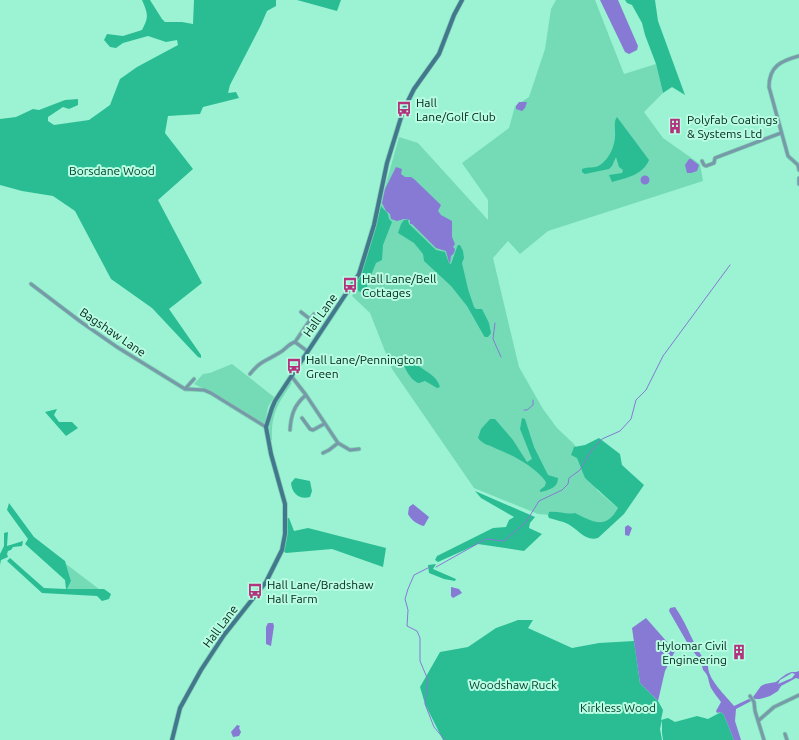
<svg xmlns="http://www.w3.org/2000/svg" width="799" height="740" font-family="Ubuntu,sans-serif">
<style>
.green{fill:#75dbb7}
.forest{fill:#2abd94}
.water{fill:#877ad4;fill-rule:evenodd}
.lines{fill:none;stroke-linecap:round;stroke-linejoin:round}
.stream{stroke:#877ad4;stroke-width:1}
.street-casing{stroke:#7fceb2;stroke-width:4.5}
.secondary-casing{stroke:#7fceb2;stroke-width:5.5}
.street{stroke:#7899a9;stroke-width:3}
.secondary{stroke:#43778e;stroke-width:4}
.labels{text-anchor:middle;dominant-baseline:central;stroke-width:4;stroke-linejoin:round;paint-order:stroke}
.poi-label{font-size:12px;fill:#002419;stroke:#b8fde2;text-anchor:start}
.park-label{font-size:12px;fill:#024030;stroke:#b8fde2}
.street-label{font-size:12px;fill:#002419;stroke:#b8fde2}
</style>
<rect width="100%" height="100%" fill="#9bf3d3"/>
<!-- green -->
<path class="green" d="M556 0H595L624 74 656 64 663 93 644 112 663 138 700 164 703 181 548 231 520 254 508 241 493 258 519 367 543 409 557 428 573 443 588 462 597 490 621 511 595 537 573 517 538 514 474 488 392 369 370 313 352 296 360 280 383 215 380 205 399 137 418 143 488 220V200L462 163 509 128 515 106 529 97 545 49 551 9Z
M232 364 274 397 268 407 265 424 211 392 194 384 203 374 210 373Z
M290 382 292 383C278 404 271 413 272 440H270L269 422 275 404Z
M66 564 99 589 66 591 71 581Z"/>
<!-- forest -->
<path class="forest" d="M142 0H150L162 19 165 22H182L193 24 194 0H276V6L267 11 261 25 230 85 228 93 236 92 239 98 203 107 200 114 168 116 165 133 193 169 158 200 202 283 169 309 201 355V358L198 357 152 308 111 279 75 211 53 196 22 191 0 185V119L16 117 33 109 39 110 65 100 78 99V105L69 109 63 107 48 117V121L54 125 89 120 110 105 120 79 137 67 178 45 177 40 166 42 148 36 123 43 116 48 110 47 104 40 107 34 123 36 142 30C149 17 148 14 142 0Z
M297 0H341L337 11Z
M625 0H655L658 21 685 95 672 87 663 93 656 64 645 35 642 23 632 5 627 3Z
M617 117 649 160C643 175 626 178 612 182L609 175 622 173 623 170 619 167 616 157 612 166 609 169 585 174 582 172V169C588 166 594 169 600 165 610 158 616 144 615 132 615 126 614 121 617 117Z
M381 206 388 214 389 219 392 222 383 245 382 260 376 263 367 285 368 289 364 294 353 288 360 277 362 270Z
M404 220H408L409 224 436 250 445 252 449 263 451 264 457 247 458 245H460L463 251 464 258 462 263 468 289 474 307 476 309H482L489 323 491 333 488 337H485L484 336 467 306 451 286 424 261 423 254 414 243 398 233 401 224Z
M407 357C414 361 417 365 423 369 430 374 437 377 440 387L437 388 425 381C424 381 420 383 419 383 412 382 403 367 403 361Z
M57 409 54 415 59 422H72L78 428 66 436 45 412Z
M522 418 525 419 534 447 548 475 558 478C558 488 549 490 540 492V490L545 486 546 482C534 466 514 456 497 449 490 445 483 445 478 438L481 429 490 419H495L513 440 527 462 532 459 520 429Z
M599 438 620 454 622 465 644 485 624 514 598 538C585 542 578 529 568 524 562 521 555 520 549 518L548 516 549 512C558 511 567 515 575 513 593 522 606 530 618 508L585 478 577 458 571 455 574 447 585 445Z
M295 478 310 481 312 491 310 497C300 500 292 494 291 483Z
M475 491 535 517 530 523 529 528 542 534 524 551 478 544 438 562 435 560 437 556 493 528 506 527 509 520 514 517 481 498Z
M9 503 34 537 65 561 71 581 67 589H104L111 594 109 599 102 601 97 596 42 593 7 561 10 558 44 588 66 589 65 580 25 544 28 539 7 510Z
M287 518H289L294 531 308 528 386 548 383 567 332 549 286 553 283 551 287 536Z
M8 532 7 546 23 541 22 546 13 547 11 550 8 551 7 554 8 557 1 560 0 565V554L4 546V533Z
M436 564 433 569 456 579 455 581 444 579 429 573 428 565Z
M518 620H533L528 628 572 648 599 643 634 641 640 683 658 701 663 710 661 720 668 718 675 722 697 716 708 719 721 712 724 715 734 740H663L662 733V720L660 729 662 740H443L425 704 420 687 440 652 468 647 496 628Z"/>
<!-- water -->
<path class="water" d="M600 0H618L638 46 637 50 629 54 625 52Z
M519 102H527L525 108 522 111 516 109V106Z
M689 159H691L699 165 697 171 691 173H687L685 165Z
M396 167 402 169 401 174 405 177H411L414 179 441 205 438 211 441 215 452 221V237L455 244 453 247 455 249 454 253 451 256 450 263 449 262 446 251 436 248 412 224H410V220L404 219 397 221 391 219 390 214 386 211 382 203 385 189Z
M640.5 180a4.5 4.5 0 1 1 9 0a4.5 4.5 0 1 1-9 0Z
M413 504 429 517 424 526C418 525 411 520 408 514L409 507Z
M628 525 632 528 629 536 625 535V527Z
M451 587 459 589 462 593 453 598 451 596Z
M675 607C688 625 694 648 708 665 707 679 726 696 734 706L753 697 761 686 765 684 776 682C780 679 787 672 793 672 795 672 797 672 799 671V679L796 678 781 686 778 691 770 696 760 699H755L736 709 735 721 741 740H734L724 715 721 712 717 713 716 711 721 702C718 698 714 693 711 688 708 681 709 675 703 670L701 662 688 644 669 611 670 608ZM792 673 795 674 792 678 778 684 780 680Z
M646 618 675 651 665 671 658 701 640 683 632 628Z
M268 623H273L274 626 271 646 266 644V627Z
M237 725 240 726 239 728 241 732 239 736 233 737 231 732Z"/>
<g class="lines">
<!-- stream -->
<path class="stream" d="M495 323 493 339 501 357
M524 410H527L533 405V400
M430 567 414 575 408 589 405 599 408 610 407 626 417 631 420 638V661L428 680 425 704 434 727 445 740
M436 567 486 539 504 541 526 522 539 501 562 490 568 484 569 478 580 470 591 451 602 439 620 431 631 419 636 400 646 390 663 356 730 265"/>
<!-- street casing -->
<g class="street-casing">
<path id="street" d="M799 56C781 61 769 66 769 87L788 156 798 165 799 170
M702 161 704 165 706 166 714 163 715 158 781 133
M799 178V184
M31 284 81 322 117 347 185 389 204 390 211 393 266 427
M301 312 310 319
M295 342 307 351
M250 374C260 361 266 361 279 353 285 350 288 344 295 342L314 314
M292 377 306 395 338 443 350 450 359 449
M185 389 194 379
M302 418 310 429 313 430 324 424
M290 430C291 415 294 405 306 395
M323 453 329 450 338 443
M750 696 754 702 755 711 764 740
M758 721 774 707 799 695
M785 734 787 740"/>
</g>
<!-- secondary casing -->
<g class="secondary-casing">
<path id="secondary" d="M172 740 180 708 201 670 224 635 266 582 282 550 285 534V504L271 454 266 427 272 408 275 401 359 274 374 225 387 163 403 111 414 89 439 54 454 15 462 0"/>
</g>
<!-- street -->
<use href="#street" class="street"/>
<!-- secondary -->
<use href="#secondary" class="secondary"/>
</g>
<!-- icons -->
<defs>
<g id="bus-bare" transform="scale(1.2)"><path d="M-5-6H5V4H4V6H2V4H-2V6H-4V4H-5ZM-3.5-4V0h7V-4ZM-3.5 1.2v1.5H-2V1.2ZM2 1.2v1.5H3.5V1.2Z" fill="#b2327e" stroke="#b8fde2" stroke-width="2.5" paint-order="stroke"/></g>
<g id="building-bare" transform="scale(1.2)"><path d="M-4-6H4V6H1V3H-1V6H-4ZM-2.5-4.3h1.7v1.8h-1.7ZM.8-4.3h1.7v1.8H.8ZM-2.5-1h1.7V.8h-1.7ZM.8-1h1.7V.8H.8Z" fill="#b2327e" stroke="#b8fde2" stroke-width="2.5" paint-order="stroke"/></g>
</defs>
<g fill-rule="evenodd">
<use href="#bus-bare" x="404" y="109"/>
<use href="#building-bare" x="675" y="126"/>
<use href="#bus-bare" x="350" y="285"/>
<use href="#bus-bare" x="294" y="366"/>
<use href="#bus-bare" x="255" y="591"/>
<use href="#building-bare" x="739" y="652"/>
</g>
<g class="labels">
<!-- poi labels -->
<g class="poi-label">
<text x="416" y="102">Hall<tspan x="416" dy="14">Lane/Golf Club</tspan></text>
<text x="687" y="119">Polyfab Coatings<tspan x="687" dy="14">&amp; Systems Ltd</tspan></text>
<text x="362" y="278">Hall Lane/Bell<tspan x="362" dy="14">Cottages</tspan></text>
<text x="306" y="359">Hall Lane/Pennington<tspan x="306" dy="14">Green</tspan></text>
<text x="267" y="584">Hall Lane/Bradshaw<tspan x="267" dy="14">Hall Farm</tspan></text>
<text x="727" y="645" text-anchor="end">Hylomar Civil<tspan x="727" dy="14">Engineering</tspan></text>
</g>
<!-- park labels -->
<g class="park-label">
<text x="112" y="170">Borsdane Wood</text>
<text x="513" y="684">Woodshaw Ruck</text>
<text x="618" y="707">Kirkless Wood</text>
</g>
<!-- street labels -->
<g class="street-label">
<text transform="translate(320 315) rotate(-55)">Hall Lane</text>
<text transform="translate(113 332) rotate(34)">Bagshaw Lane</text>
<text transform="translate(220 626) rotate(-53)">Hall Lane</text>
</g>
</g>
</svg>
